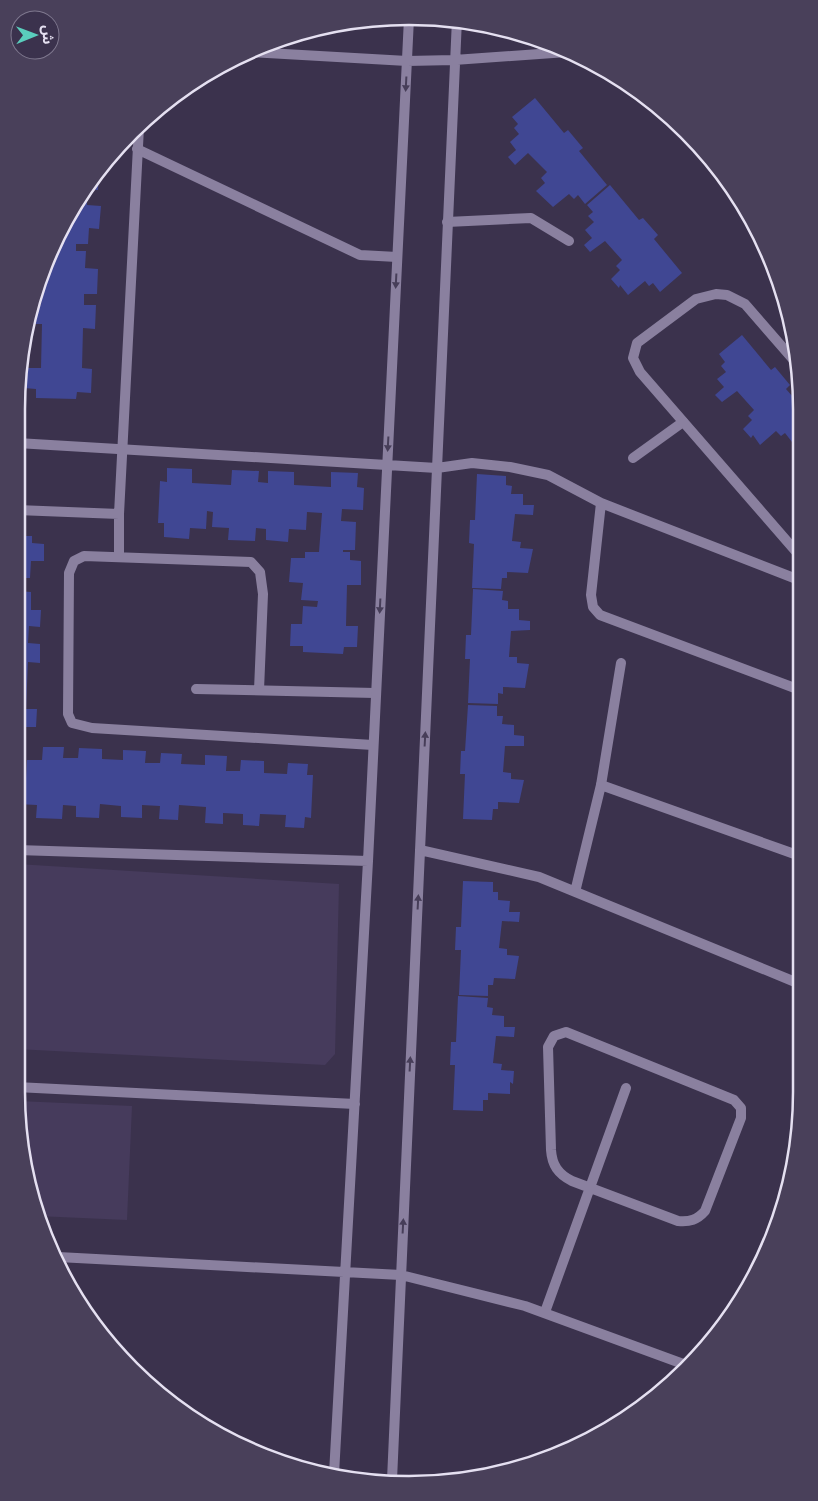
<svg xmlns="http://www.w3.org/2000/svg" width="818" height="1501" font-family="Overpass,'Noto Sans Arabic',sans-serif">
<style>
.built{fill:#463b5c}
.building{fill:#404793}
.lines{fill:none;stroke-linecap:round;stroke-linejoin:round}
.service{stroke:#8a809f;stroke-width:10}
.minor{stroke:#8a809f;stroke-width:10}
.oneway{fill:#473e59}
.rim{fill:none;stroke:#e5e0f1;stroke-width:2.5}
</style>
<rect width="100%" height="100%" fill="#3b324d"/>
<!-- built -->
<path class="built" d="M17 864 339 884 335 1054 325 1065 16 1049Z
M18 1101 132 1106 127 1220 37 1216Z"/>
<!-- building -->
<path class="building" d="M535 98 564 133 568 130 583 148 579 151 607 185 585 204 578 195 574 199 569 194 553 207 536 191 545 183 541 178 547 172 528 153 515 165 508 157 516 150 510 142 519 134 514 128 518 124 512 117Z
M99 171 98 190 87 189V205L101 206 99 229 89 228 88 244H76V251H86L85 268 98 269 97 294H84V305H96L95 329 83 328 82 368 92 369 91 393 77 392 76 399 36 398V389L24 388 25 368H41L42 324H30V306L41 305 42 289H37L69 213Z
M610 185 639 220 643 218 658 235 654 239 682 273 660 292 653 283 649 286 645 281 628 295 620 285 619 288 611 279 620 270 616 266 622 260 605 241 590 252 584 245 592 238 585 230 594 222 588 216 593 212 587 205Z
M742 335 771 370 775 367 790 385 786 389 799 404V436L792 442 785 433 781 436 776 431 760 445 753 435 751 438 743 429 752 420 748 416 754 410 737 391 722 402 715 395 724 387 717 379 726 372 721 366 725 362 719 354Z
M167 468 192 469V483L231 485 232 470 259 471 258 482 268 483V471L294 472V485L331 487V472L358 473 357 487 364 488 363 510 342 509 341 521 356 522 355 550H343V552H350V560L361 561V585H347L346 626H358L357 647H344L343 654 303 652V646H290L291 624H302L303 606 317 607 318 601 301 600 303 583 289 582 291 558H305V552H319L322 513 307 512 306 530 289 529 288 542 266 540V529L256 528 255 541 228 540 229 528 212 527 213 512 207 511 206 529 190 528 189 539 164 537V523H158L160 481 167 482Z
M477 474 506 476V485L512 486 511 494H523V505H534L533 515 515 514 512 541 521 542 520 548 533 549 528 573 507 572V578H502L501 589 472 588 474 544 469 543 470 520H475Z
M17 536H32V543L44 544V561H31L30 578H17Z
M473 589 503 591 502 600 508 601V609H519V620L530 621V630L511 631 509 657H517V663L529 664 525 688 503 687V694L498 693V704L468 703 470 659H465L466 635H471Z
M17 591 31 592V610H41L40 627 29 626 28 643 40 644V663L28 662 26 709H37L36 727H25V732H17Z
M468 705 497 706V716H503L502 724 514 725V735L524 736V746H505L503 772 511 773V779L524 780 519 803 498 802V809H493L492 820 463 819 465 774H460L461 751H465Z
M43 747H64L63 758H78L79 748 102 749V759L123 760V750L146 751 145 763H160L161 753 182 754 181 764 205 765V755L227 756 226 771H240L241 760 264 761V773L287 774 288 763 308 764 307 775H313L311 818 305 817 304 828 285 827 286 815 260 814 259 826 243 825V814L223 813V824L205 823 206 807 179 805 178 820 159 819 160 806 142 805V818L121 817V806L100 804 99 818 76 817V806L63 805 62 819 36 818 37 805 17 804V778H26L27 760H42Z
M463 881 493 882V892H498V900L510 901 509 912H520L519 922 502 921 499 948 507 949V955L519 956 515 979 494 978 493 985H488V996L459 995 461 950H455L456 927H461Z
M458 996 488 998 487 1007 493 1008 492 1015 504 1016V1027H515L514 1037 496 1036 493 1063 502 1064 501 1070 514 1071 513 1084 510 1082V1094L488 1093V1100H483V1111L453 1110 455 1065H450L451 1042H456Z"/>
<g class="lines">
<!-- service -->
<path class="service" d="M137 149 360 255 397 257
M447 222 531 218 569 241
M633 458 683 422
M17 510 119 514
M119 557V514L139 127
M196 689 375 693
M259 690 263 594 260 572 251 562 84 556 74 561 69 573 68 714 72 723 92 728 373 745
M601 785 621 663
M566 1032 734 1100 741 1108V1118L705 1211C697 1220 690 1222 678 1221L572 1181C558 1174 552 1165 551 1150L548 1047 554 1036Z
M545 1312 626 1088"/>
<!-- minor -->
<path class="minor" d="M248 52 407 61 454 60 567 52
M798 365 745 304 727 295 716 294 696 299 637 343 633 358 640 372 799 555
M17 443 437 468 472 463 510 467 548 475 601 503 799 580
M601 503 591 595 593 607 600 615 800 690
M17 850 368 861
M420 850 539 877 800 984
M575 892 601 785 800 856
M16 1087 355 1104
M58 1257 401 1275 525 1306 686 1365
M334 1474 368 861 409 18
M392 1480 457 19"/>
</g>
<!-- one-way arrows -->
<defs><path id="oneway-solid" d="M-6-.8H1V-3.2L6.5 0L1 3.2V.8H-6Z" transform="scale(1.25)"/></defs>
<g class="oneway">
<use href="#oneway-solid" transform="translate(406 84) rotate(93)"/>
<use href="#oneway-solid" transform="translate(396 281) rotate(93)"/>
<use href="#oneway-solid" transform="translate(388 444) rotate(93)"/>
<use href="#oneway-solid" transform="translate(380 606) rotate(93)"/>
<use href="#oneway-solid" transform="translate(425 739) rotate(-87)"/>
<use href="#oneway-solid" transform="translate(418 902) rotate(-87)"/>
<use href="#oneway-solid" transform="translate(410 1064) rotate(-87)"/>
<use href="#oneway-solid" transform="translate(403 1226) rotate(-87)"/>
</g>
<!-- crop -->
<path d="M0 0H818V1501H0ZM409 25H409A384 384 0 0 1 793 409V1092A384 384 0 0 1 409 1476H409A384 384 0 0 1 25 1092V409A384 384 0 0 1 409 25Z" fill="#49405a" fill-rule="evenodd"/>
<path class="rim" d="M409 25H409A384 384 0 0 1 793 409V1092A384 384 0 0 1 409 1476H409A384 384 0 0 1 25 1092V409A384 384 0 0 1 409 25Z"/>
<!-- north arrow -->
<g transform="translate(35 35) rotate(89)"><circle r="24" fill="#3b324d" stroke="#7f788f"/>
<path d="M0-4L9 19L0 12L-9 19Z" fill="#5acebd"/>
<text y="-8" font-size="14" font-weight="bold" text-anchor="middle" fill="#e5e0f1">ش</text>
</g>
</svg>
